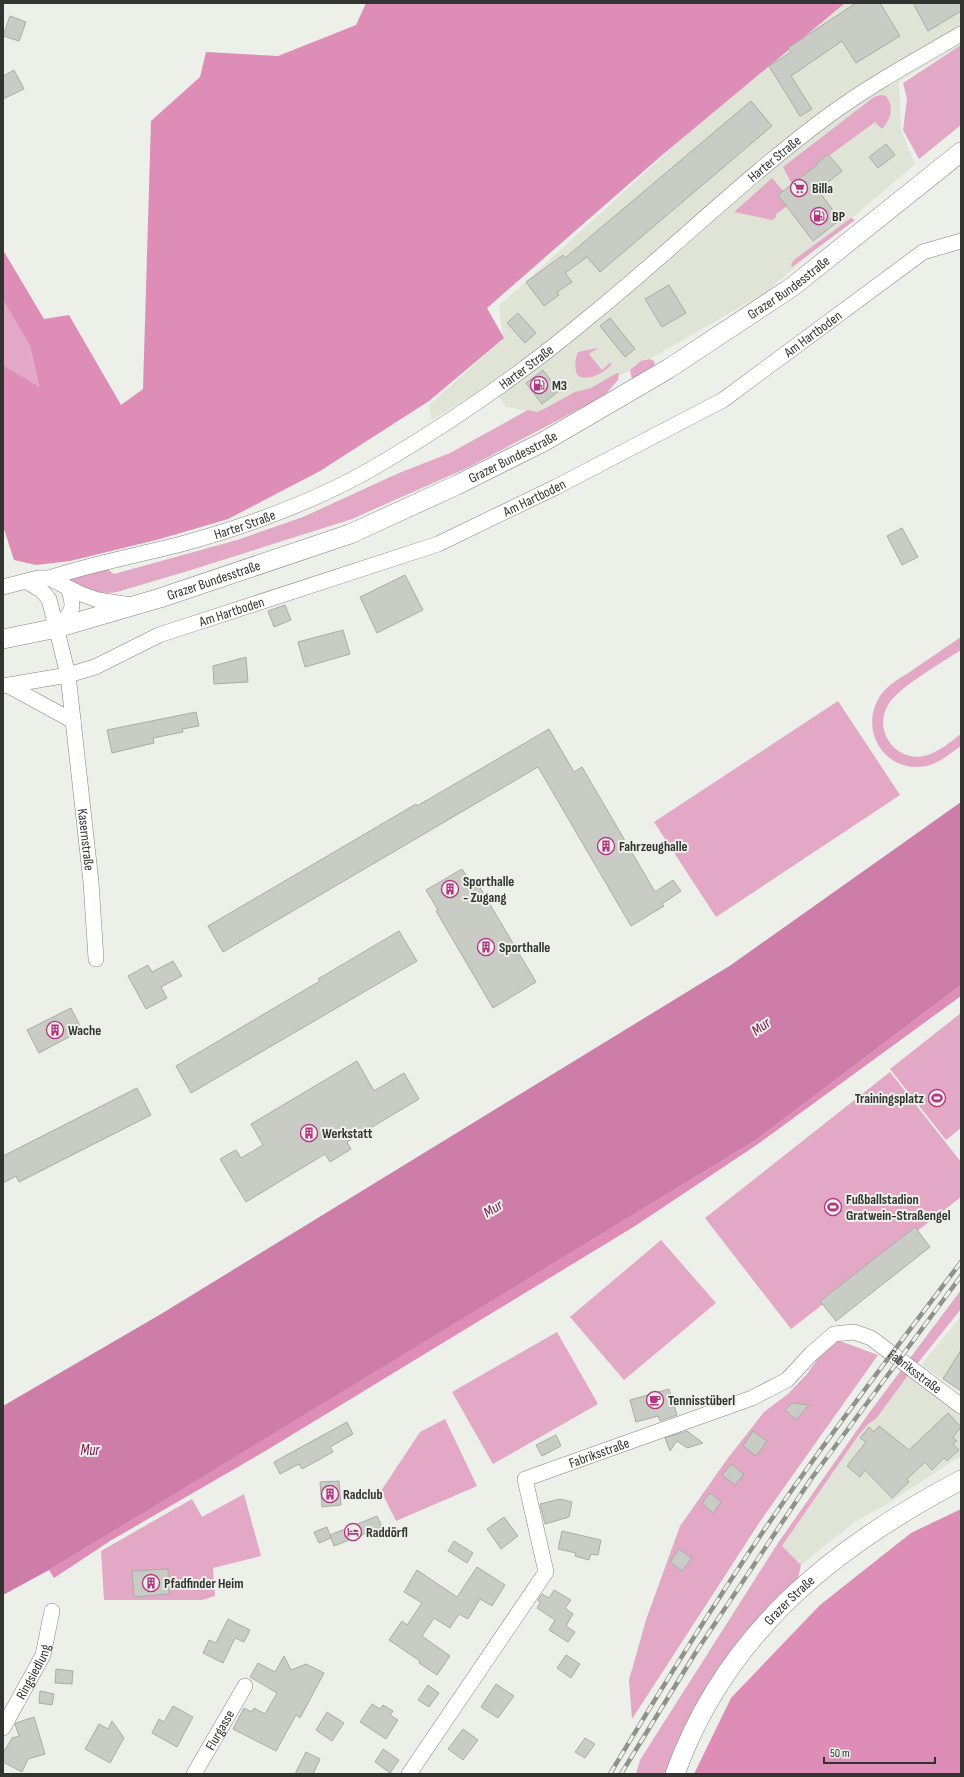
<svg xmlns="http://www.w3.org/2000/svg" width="964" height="1777" font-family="'Sofia Sans Condensed',sans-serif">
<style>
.built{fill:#e0e4d7}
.green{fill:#e2a8c5}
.forest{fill:#de8db7}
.water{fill:#cd7da7}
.building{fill:#c9cbc5;stroke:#aaaca6}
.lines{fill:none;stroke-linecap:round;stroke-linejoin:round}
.minor-casing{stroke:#848680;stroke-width:16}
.major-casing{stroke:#848680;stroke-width:20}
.minor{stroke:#fff;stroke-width:15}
.major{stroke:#fff;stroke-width:19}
.rail-casing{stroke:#90918d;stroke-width:4.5}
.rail{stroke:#edefe9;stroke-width:3;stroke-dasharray:9;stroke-linecap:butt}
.labels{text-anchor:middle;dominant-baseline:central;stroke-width:4;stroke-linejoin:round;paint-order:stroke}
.street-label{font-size:14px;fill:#333431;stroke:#edefe9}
.poi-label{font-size:14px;font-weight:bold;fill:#333431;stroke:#edefe9;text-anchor:start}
.water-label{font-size:15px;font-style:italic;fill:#731550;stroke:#edefe9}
</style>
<rect width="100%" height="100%" fill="#edefe9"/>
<!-- built -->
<path class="built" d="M838 3H961V45L899 81 901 130 915 164 766 292 627 372 540 413 506 407 490 385 432 420 429 405 503 339 499 306 756 71Z
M961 1316V1391L921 1365Z
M909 1374 961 1414V1456L884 1506 856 1521 801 1565 782 1546 858 1436 868 1424 876 1419Z"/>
<!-- green -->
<path class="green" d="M961 45V125L919 159 903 130 907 99 903 83Z
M880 95 886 96C895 107 890 120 882 129L875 122 830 155 828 154 816 164 817 165 792 184 783 167 874 97Z
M772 178 783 191 778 195 787 206 775 215 777 216 772 220 734 212Z
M851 218 855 220 792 267 791 264 795 259Z
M3 300 30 346 39 388 3 365Z
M597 348 595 351 594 350 589 354 602 370 610 363 612 364C604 373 590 381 578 376 574 371 575 358 578 352Z
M650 359 654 361 655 365 632 379 630 370 641 361Z
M617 373H619L618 380 604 396 469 467 352 519 191 570 117 592C96 595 85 590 67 578L107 569 114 574 237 540 303 517 399 473 450 453 528 410 537 412 544 409 575 392 591 388Z
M961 637V650C944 661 896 689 888 705 873 730 895 762 924 756 938 753 950 742 961 734V746C952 752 941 762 930 765 888 777 857 732 880 696 887 685 901 678 911 671 928 660 944 648 961 637Z
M838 701 900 795 716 917 654 822Z
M961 1013V1128L946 1140 890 1069Z
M890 1072 961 1162V1197L791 1329 705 1218Z
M661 1240 716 1303 624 1380 570 1317Z
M961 1290V1309L909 1374 876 1419 868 1424 858 1436 782 1546 801 1565 798 1578 765 1612 666 1774H636L640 1760 778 1543 869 1413Z
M557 1332 598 1404 493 1464 452 1392Z
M837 1340 878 1355 761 1520 632 1719 629 1680 646 1620 680 1526 728 1458 764 1412 788 1394 807 1374 824 1350Z
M445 1419 477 1486 396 1521 381 1491 420 1432Z
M244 1494 261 1556 213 1568 215 1596 202 1600H104L101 1551 192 1499 202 1517Z"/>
<!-- forest -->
<path class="forest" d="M366 3H845L661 156 487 308 504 338 429 401 320 471 228 519 160 539 70 561 36 565 14 560 3 526V365L39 387 30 346 3 300V250L44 319 69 315 121 405 143 389 151 121 200 77 206 52 278 56 356 25Z
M961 985V996L755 1146 635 1226 267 1450 110 1541 54 1578 49 1570 756 1140Z
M961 1509V1774H694L731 1698 820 1605 911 1533Z"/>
<!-- water -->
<path class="water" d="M961 802V985L756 1140 158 1504 49 1570 3 1595V1406L161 1314 731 965Z"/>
<!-- building -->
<path class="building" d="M856 3H880L900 36 856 63 842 41 791 76 812 109 800 116 769 66 791 52 788 48Z
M913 3H961V11L928 31Z
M10 16 26 22 19 41 3 36Z
M14 70 24 89 3 99V76Z
M751 101 772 126 600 272 587 257 565 273 572 282 557 292 559 295 544 306 526 282 563 255 565 258Z
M886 144 895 155 878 168 869 157Z
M828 154 842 171 818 190 840 220 813 241 778 195 817 165 816 164Z
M669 285 686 313 662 327 645 299Z
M518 313 536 333 525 343 507 323Z
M610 318 635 349 625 357 600 326Z
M543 370 559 391 542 404 526 383Z
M902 528 918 557 902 565 887 536Z
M405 575 423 610 377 633 360 597Z
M285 605 291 620 274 627 268 611Z
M343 630 350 654 305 667 298 642Z
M246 657 248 682 214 684 213 666Z
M196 712 199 726 182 729 183 732 153 738 154 743 112 753 107 730Z
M549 729 574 772 582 767 655 892 673 880 681 891 662 904 664 906 631 926 538 767 223 952 208 926 416 804 417 806Z
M462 869 474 888 479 886 536 982 493 1008 436 911 438 910 426 890Z
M399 931 417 961 191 1093 176 1066 320 981 318 979Z
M173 961 182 976 161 987 167 998 146 1009 128 976 148 965 152 972Z
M71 1008 82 1030 39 1053 27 1030Z
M357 1061 374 1091 404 1073 419 1099 347 1142 351 1149 330 1162 325 1154 246 1202 220 1159 236 1150 241 1158 263 1145 251 1124Z
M137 1088 151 1115 19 1182 16 1176 3 1183V1156Z
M915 1227 930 1247 836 1321 820 1301Z
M961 1350V1391L943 1379Z
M669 1389 677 1415 660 1421 658 1416 636 1422 630 1400Z
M792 1403 809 1405 796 1420 785 1410Z
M948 1413 961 1427 953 1437 957 1441 953 1444 959 1450 947 1461 944 1458 932 1470 925 1462 907 1479 909 1482 892 1498 865 1470 860 1477 847 1466 866 1442 860 1438 869 1427 874 1432 879 1426 909 1450Z
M347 1422 353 1434 330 1447 333 1452 302 1469 299 1464 280 1474 274 1462Z
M687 1431 703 1443 687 1448 677 1441 670 1451 665 1438Z
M753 1431 767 1441 756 1456 743 1446Z
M556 1435 561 1446 542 1456 536 1445Z
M731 1464 744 1474 735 1485 722 1475Z
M339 1481 341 1505 322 1507 320 1482Z
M710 1493 721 1502 713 1513 702 1503Z
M560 1499 572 1502 569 1517 545 1524 540 1504Z
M377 1516 382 1527 334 1546 330 1535Z
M504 1517 518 1536 501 1549 487 1529Z
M327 1527 331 1538 319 1543 314 1532Z
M562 1531 601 1540 598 1555 591 1554 589 1560 575 1556 576 1553 558 1549Z
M454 1541 473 1553 467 1563 448 1551Z
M679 1549 692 1558 682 1571 670 1562Z
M477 1567 505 1585 492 1606 480 1599 468 1619 459 1614 450 1628 434 1618 422 1636 450 1656 437 1675 419 1663 420 1661 389 1640 402 1621 407 1625 422 1603 404 1592 417 1570 457 1597Z
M168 1569 169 1594 134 1597 132 1571Z
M554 1590 571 1600 565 1608 573 1614 566 1626 575 1632 568 1642 549 1630 555 1620 537 1608 540 1603 538 1600 542 1594 549 1598Z
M228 1619 250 1630 244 1642 235 1638 223 1663 203 1653 209 1640 216 1643Z
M566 1655 580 1664 571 1678 557 1668Z
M284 1656 291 1670 306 1664 324 1673 300 1718 296 1715 276 1751 233 1729 244 1708 252 1712 254 1708 265 1714 277 1693 250 1677 258 1663 275 1672Z
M56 1669 73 1671 72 1684 55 1683Z
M496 1684 514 1696 498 1718 481 1707Z
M428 1685 439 1693 429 1707 418 1700Z
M40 1691 54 1694 52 1705 39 1703Z
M372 1704 380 1709 383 1705 393 1711 390 1715 398 1720 386 1739 360 1722Z
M173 1706 193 1717 177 1747 152 1733 159 1719 164 1722Z
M327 1712 344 1723 332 1741 316 1730Z
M34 1717 45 1754 28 1759 22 1772 3 1762V1753L12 1738 19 1736 15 1724 16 1723Z
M112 1721 124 1738 110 1763 85 1749 99 1724 108 1729Z
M463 1729 478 1740 463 1760 448 1749Z
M585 1738 595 1744 585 1758 575 1752Z
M383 1749 399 1760 390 1773 375 1762Z
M306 1752 320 1759 313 1774H295Z"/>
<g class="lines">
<!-- minor casing -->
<g class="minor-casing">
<g id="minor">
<path d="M49 578 81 594 98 600 131 605"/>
<path id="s1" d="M27 582 41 590 49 599 68 675 91 882 96 959"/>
<path id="s2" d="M3 587 38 578H49C94 563 140 555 185 543 254 524 324 498 385 461 454 420 526 370 588 318 669 253 744 178 828 116 870 85 916 60 961 34"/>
<path d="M57 628C72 611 76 610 68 588"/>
<path id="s3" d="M3 686 68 675 95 667 159 635 438 544 556 487 723 400 923 252 961 241"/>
<path d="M9 686 73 721"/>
<path id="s4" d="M3 1728 43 1655 52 1611"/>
<path id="s5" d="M194 1774 245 1686"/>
<path id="s6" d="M409 1774 546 1572 525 1479 752 1398 787 1380 811 1354 834 1334 854 1332 871 1338 961 1406"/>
</g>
</g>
<!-- major casing -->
<g class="major-casing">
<g id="major">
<path id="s7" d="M3 639 57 628 160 598 350 534 457 485 543 442 668 369 792 287 961 152"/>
<path id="s8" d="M675 1774C726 1633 832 1548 961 1480"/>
</g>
</g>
<!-- minor -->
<use href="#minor" class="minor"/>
<!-- major -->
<use href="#major" class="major"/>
<!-- rail casing -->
<g class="rail-casing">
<path id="rail" d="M610 1774C671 1672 735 1569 804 1473 855 1401 908 1332 961 1262
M621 1774 696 1652 811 1479 961 1276"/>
</g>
<!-- rail -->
<use href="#rail" class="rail"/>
</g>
<!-- icons -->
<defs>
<g id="supermarket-ring" transform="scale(0.9)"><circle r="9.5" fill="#edefe9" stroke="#b43582" stroke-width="1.5"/><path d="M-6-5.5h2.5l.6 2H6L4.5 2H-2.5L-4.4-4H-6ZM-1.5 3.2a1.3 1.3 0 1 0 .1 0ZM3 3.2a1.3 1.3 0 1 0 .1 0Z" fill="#b43582"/></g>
<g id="fuel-ring" transform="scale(0.9)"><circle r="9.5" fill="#edefe9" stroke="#b43582" stroke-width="1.5"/><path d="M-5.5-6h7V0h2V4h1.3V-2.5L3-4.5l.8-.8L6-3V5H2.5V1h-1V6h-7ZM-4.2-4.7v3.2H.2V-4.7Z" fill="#b43582"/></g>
<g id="building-ring" transform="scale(0.9)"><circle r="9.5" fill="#edefe9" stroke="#b43582" stroke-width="1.5"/><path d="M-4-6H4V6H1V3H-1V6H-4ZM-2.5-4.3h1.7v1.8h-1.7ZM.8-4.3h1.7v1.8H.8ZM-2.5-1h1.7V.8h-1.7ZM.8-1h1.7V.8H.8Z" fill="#b43582"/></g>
<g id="stadium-ring" transform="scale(0.9)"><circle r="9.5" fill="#edefe9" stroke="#b43582" stroke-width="1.5"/><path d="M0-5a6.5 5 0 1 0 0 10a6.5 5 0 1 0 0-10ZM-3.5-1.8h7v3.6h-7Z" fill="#b43582"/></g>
<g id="cafe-ring" transform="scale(0.9)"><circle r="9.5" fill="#edefe9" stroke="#b43582" stroke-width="1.5"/><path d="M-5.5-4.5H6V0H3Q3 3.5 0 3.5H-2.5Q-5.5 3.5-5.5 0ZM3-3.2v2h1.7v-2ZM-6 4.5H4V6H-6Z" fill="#b43582"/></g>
<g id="hotel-ring" transform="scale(0.9)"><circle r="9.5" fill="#edefe9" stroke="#b43582" stroke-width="1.5"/><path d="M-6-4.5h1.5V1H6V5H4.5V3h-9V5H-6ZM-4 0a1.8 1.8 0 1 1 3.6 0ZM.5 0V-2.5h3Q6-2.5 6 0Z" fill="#b43582"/></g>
</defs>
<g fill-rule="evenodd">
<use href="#supermarket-ring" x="799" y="188"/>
<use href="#fuel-ring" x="819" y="216"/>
<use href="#fuel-ring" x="539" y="385"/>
<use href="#building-ring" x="606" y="846"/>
<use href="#building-ring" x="450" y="889"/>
<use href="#building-ring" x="486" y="947"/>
<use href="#building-ring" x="55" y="1030"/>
<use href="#stadium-ring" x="937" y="1098"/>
<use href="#building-ring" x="309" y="1133"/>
<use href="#stadium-ring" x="833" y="1207"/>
<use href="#cafe-ring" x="655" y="1400"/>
<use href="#building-ring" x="330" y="1494"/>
<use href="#hotel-ring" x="353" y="1532"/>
<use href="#building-ring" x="151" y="1583"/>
</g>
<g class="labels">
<!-- street labels -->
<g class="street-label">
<text stroke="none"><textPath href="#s2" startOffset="898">Harter Straße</textPath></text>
<text stroke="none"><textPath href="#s7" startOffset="867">Grazer Bundesstraße</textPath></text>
<text stroke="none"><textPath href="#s3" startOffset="890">Am Hartboden</textPath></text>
<text stroke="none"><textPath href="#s2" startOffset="574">Harter Straße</textPath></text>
<text stroke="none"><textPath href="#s7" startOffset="543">Grazer Bundesstraße</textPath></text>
<text stroke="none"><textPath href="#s3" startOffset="566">Am Hartboden</textPath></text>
<text stroke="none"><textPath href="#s2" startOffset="250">Harter Straße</textPath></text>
<text stroke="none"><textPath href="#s7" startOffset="219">Grazer Bundesstraße</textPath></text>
<text stroke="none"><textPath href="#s3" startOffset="242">Am Hartboden</textPath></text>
<text stroke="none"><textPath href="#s1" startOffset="272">Kasernstraße</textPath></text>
<text stroke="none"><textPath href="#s6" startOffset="779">Fabriksstraße</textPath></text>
<text stroke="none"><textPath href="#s6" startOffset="418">Fabriksstraße</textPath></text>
<text stroke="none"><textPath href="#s8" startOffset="210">Grazer Straße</textPath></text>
<text stroke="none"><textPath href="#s4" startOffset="64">Ringsiedlung</textPath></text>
<text stroke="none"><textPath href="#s5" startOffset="51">Flurgasse</textPath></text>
</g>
<!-- poi labels -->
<g class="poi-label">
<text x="812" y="188">Billa</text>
<text x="832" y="216">BP</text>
<text x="552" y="385">M3</text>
<text x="619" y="846">Fahrzeughalle</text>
<text x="463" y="881">Sporthalle<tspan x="463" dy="16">- Zugang</tspan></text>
<text x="499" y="947">Sporthalle</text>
<text x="68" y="1030">Wache</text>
<text x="924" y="1098" text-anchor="end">Trainingsplatz</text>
<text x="322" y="1133">Werkstatt</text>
<text x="846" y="1199">Fußballstadion<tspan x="846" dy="16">Gratwein-Straßengel</tspan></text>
<text x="668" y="1400">Tennisstüberl</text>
<text x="343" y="1494">Radclub</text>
<text x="366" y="1532">Raddörfl</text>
<text x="164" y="1583">Pfadfinder Heim</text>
</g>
<!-- water labels -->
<g class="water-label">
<text transform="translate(761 1027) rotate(-36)">Mur</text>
<text transform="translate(493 1209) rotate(-32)">Mur</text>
<text x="90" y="1450">Mur</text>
</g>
</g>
<!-- border -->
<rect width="964" height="1777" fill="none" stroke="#333431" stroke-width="8"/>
<!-- scale -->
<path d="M824 1757v6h111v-6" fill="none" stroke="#333431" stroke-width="2"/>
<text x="830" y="1757" font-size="12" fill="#333431" stroke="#edefe9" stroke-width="3" paint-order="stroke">50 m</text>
</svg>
